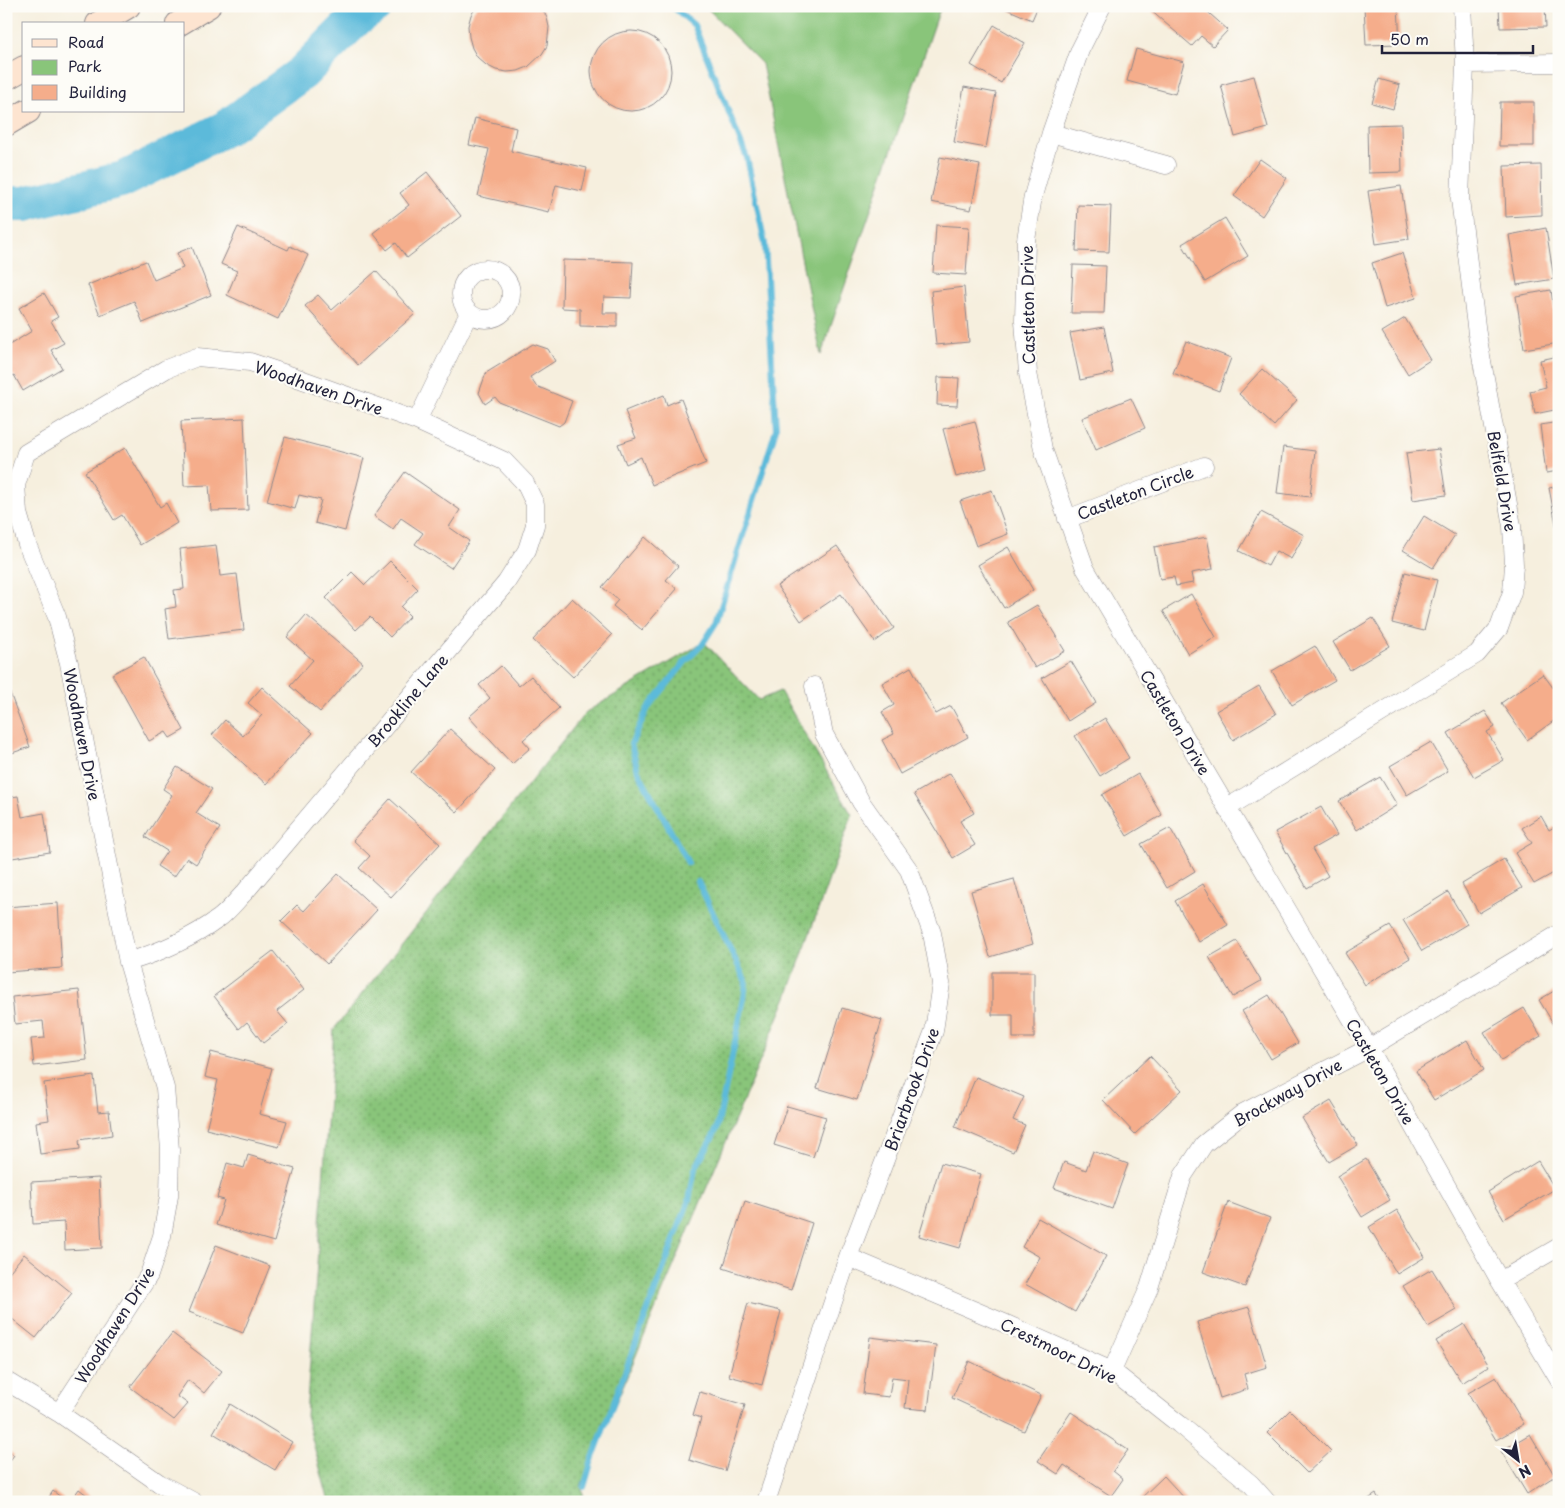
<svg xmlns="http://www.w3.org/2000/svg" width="1565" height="1508" font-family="'Playpen Sans',sans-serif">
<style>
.grass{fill:url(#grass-dots);stroke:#56745a}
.green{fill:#89c57a;stroke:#56745a}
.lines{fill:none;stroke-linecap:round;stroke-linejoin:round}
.stream{stroke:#5bbada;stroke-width:6}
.river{stroke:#5bbada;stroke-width:36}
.building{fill:#f5ad8b}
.minor-casing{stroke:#8c888c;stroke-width:19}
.secondary-casing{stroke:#8c888c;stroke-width:26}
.minor{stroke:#fff;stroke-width:18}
.secondary{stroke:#fde4d0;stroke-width:24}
.labels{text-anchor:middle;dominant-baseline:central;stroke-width:4.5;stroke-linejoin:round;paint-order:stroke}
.street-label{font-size:16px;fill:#22223b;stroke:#fdfcf7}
</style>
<defs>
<pattern id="grass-dots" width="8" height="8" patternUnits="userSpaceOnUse" patternTransform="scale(1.25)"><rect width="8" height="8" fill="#89c57a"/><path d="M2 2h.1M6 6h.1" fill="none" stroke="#70a065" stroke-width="1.8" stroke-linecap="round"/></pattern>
</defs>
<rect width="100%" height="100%" fill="#fdfcf7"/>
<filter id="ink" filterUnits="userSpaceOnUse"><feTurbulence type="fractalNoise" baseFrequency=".02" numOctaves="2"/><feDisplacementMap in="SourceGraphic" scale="10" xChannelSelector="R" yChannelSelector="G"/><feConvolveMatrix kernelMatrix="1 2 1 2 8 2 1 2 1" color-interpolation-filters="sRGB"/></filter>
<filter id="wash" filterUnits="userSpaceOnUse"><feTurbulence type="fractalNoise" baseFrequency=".0096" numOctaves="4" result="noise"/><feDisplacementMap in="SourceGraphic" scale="20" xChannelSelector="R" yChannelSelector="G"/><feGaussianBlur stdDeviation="1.12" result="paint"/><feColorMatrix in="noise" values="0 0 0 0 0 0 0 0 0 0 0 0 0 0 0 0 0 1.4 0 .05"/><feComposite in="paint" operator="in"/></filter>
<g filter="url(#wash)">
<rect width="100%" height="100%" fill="#f6efde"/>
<!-- grass -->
<path class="grass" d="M704 642 759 700 780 691 852 815 787 997 581 1486 585 1502H329L306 1416 334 1029 586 712Z"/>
<!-- green -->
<path class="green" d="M705 6H941L821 355 762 64Z"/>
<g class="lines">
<!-- stream -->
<path class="stream" d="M672 6 694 25 747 158 765 244 776 429 716 623 702 645 685 662 648 708 631 744 638 771 688 863
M584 1487 591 1463 689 1200 695 1169 717 1129 744 998 746 982 698 882"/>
<!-- river -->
<path class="river" d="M6 204H25L124 179 226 128 302 73 357 18 375 6"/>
</g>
<g id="blocks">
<!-- building -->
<path class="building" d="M477 6H541L547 18 549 27 547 46 542 54 528 67 518 71 507 72 496 70 486 65 477 57 472 48 469 37 468 26 471 15Z
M1000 6H1038L1032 20Z
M1151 6H1201L1228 30 1213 46 1201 36 1192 46 1149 9Z
M1364 6H1398L1400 44 1366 45Z
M1499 6H1545L1546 27 1500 28Z
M994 25 1025 43 1001 83 971 65Z
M591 71a40 40 0 1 1 80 0a40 40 0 1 1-80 0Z
M1136 49 1184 62 1175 94 1127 81Z
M1254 76 1268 128 1235 137 1221 85Z
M1379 79 1400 85 1393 109 1372 103Z
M964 87 996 93 986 148 954 142Z
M1500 102H1534V146H1499Z
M475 118 516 128 511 151 587 168 582 191 556 185 549 212 478 196 489 149 469 145Z
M1401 124 1402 172 1368 173 1367 125Z
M940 157 980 165 971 210 931 202Z
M1260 159 1287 178 1262 216 1234 196Z
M1541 165 1542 215 1506 217 1504 166Z
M427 172 461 216 407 258 396 243 387 250 373 233 409 205 400 193Z
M1401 186 1409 239 1376 244 1368 191Z
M1078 205 1111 206 1109 252 1076 251Z
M1225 218 1248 256 1205 282 1182 244Z
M936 225 969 227 966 275 933 273Z
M238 227 288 250 290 246 308 255 278 319 227 295 237 271 221 264Z
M1546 228 1554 279 1517 285 1509 235Z
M192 247 211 295 143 323 134 301 100 315 88 285 146 261 154 280 183 268 177 253Z
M1402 253 1416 298 1385 308 1372 263Z
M563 260 633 262 631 298 604 297 603 313H617V327L580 326V309L562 308Z
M1073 265 1106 266 1104 313H1071Z
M376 271 415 314 358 365 305 306 318 295 332 310Z
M964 287 969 342 936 345 931 291Z
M1551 290 1559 343 1524 349 1516 296Z
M44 293 58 317 51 321 64 343 51 350 62 368 23 391 14 375 6 380V347L32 331 19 308Z
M1405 318 1430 360 1408 374 1382 332Z
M1104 327 1113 373 1080 380 1070 333Z
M1186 341 1231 358 1219 391 1173 373Z
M533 344 548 349 555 361 530 377 536 386 572 401 564 422 559 426 499 402 495 397 485 404 479 393 486 373Z
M1559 356V409L1535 414 1530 391 1546 387 1540 360Z
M1262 369 1297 400 1274 426 1239 394Z
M938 377 959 378 957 406 937 405Z
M664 395 667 405 681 399 706 463 652 485 641 457 626 464 618 444 636 438 625 411Z
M1131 398 1145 428 1096 450 1082 418Z
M244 418 248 510 211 511 209 485 184 486 181 421Z
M975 421 987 468 956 477 943 429Z
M1559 422V471L1546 473 1540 425Z
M285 437 364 458 345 531 315 523 321 500 299 495 295 509 267 501Z
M1283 447 1315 451 1310 497 1277 493Z
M125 448 160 507 166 503 177 523 140 545 122 515 114 520 85 472Z
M1439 449 1446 495 1413 500 1406 453Z
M405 472 460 510 449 527 469 541 451 568 415 544 423 533 401 518 393 529 374 516Z
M1559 486V535H1558L1549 488Z
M992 490 1008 534 976 546 960 501Z
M1261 512 1304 535 1291 559 1276 551 1268 566 1239 551Z
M1424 516 1455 535 1433 568 1403 550Z
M645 537 678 566 666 580 677 589 642 630 613 606 618 600 602 587Z
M1207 537 1213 569 1191 573 1193 583 1176 586 1174 577 1160 579 1154 547Z
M216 545 220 576 237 574 244 630 169 639 165 609 176 607 174 590 184 589 180 549Z
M837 546 894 628 875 642 841 594 801 621 777 586Z
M1008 547 1033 590 1004 608 978 565Z
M390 561 418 589 401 607 410 616 390 637 370 617 356 630 326 598 352 572 365 585Z
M1405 572 1437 580 1424 631 1392 623Z
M1191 594 1216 637 1188 654 1163 611Z
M572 598 612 635 573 677 533 640Z
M1037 605 1065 651 1035 668 1008 622Z
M306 615 363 663 320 712 290 686 313 660 287 637Z
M1373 618 1390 646 1350 670 1333 642Z
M1315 646 1335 680 1292 705 1272 671Z
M144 657 184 730 170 738 166 732 149 741 112 674Z
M1071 661 1096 703 1068 721 1042 678Z
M501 666 519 686 531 676 559 708 523 740 530 748 512 764 469 717 490 698 479 685Z
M911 667 936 714 951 706 968 737 900 774 882 740 894 734 882 712 894 705 882 683Z
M1543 674 1559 696V717L1527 740 1501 703Z
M1259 686 1276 714 1233 740 1216 711Z
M262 687 313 733 266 784 212 735 225 720 243 736 262 715 248 703Z
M10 693 30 747 6 755V694Z
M1485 711 1495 727 1487 732 1504 760 1474 777 1448 733Z
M1105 718 1129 758 1100 776 1075 736Z
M450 729 495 770 457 812 411 772Z
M1431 742 1448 771 1407 795 1390 766Z
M177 767 212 789 196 813 220 828 196 864 187 858 174 877 157 866 167 851 145 837 172 795 163 789Z
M950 773 974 813 960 821 975 845 953 858 914 794Z
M1138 774 1162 815 1127 836 1102 795Z
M1380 777 1397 805 1357 830 1339 801Z
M18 796 22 817 44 813 50 852 6 859V798Z
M390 799 440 844 391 897 359 868 370 856 353 840Z
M1321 807 1337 835 1312 849 1328 876 1307 888 1275 832Z
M1541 816 1549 830 1556 826 1559 831V870L1534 884 1515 853 1532 843 1522 828Z
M1170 828 1195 871 1167 888 1141 844Z
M1504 859 1522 888 1479 913 1462 884Z
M338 874 377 910 327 964 281 921 297 905 304 911Z
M1014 879 1033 944 990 957 971 891Z
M1203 884 1228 925 1199 942 1175 901Z
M1448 892 1467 924 1422 951 1403 920Z
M58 903 62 968 6 972V907Z
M1390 926 1410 958 1365 985 1345 953Z
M1237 941 1261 981 1233 997 1209 957Z
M273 951 304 990 277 1011 288 1024 263 1043 247 1022 239 1029 214 996Z
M992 972H1034V1038H1013V1015H992Z
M1559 988V1026L1556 1028 1539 1000Z
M79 990 87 1060 34 1066 31 1039 45 1038 43 1021 15 1024 12 997Z
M1269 995 1298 1043 1271 1059 1242 1011Z
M842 1008 882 1020 857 1100 817 1088Z
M1524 1008 1541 1036 1501 1060 1484 1032Z
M1467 1040 1484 1070 1434 1100 1416 1071Z
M211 1052 272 1068 259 1114 287 1121 279 1147 206 1129 218 1080 205 1077Z
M1150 1056 1182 1090 1135 1134 1103 1100Z
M94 1076 98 1112 109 1111 112 1135 79 1140 80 1149 40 1154 36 1122 49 1120 44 1083Z
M976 1077 1024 1097 1013 1120 1025 1125 1013 1152 955 1127Z
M1331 1101 1358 1145 1329 1162 1302 1118Z
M787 1106 826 1117 813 1157 774 1145Z
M1093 1151 1128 1164 1112 1209 1054 1188 1064 1162 1086 1170Z
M248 1155 295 1169 274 1242 216 1225 224 1200 217 1198 227 1163 244 1168Z
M1366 1159 1390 1200 1362 1217 1337 1176Z
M1538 1161 1555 1189 1504 1219 1488 1192Z
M941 1163 981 1174 960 1248 919 1236Z
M99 1178 102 1248 65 1250 64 1222 33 1224 31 1182Z
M745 1201 812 1223 791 1290 723 1268Z
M1228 1202 1270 1218 1245 1287 1203 1272Z
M1397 1210 1425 1257 1397 1274 1369 1227Z
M1038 1218 1106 1256 1075 1312 1025 1284 1040 1257 1022 1247Z
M216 1245 270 1266 243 1333 189 1312Z
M24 1254 72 1293 36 1338 6 1314V1276Z
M1432 1269 1457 1310 1428 1327 1403 1286Z
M748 1303 781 1311 762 1385 729 1376Z
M1249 1307 1267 1367 1244 1374 1248 1389 1220 1398 1197 1322Z
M1464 1324 1489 1366 1462 1383 1436 1341Z
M172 1333 222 1371 204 1393 188 1380 177 1396 188 1404 174 1420 130 1387Z
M870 1337 936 1345 928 1410 905 1408 908 1379 892 1377 889 1397 863 1394Z
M969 1361 1041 1395 1024 1431 952 1398Z
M1496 1377 1524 1424 1496 1440 1468 1393Z
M700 1392 745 1405 725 1471 689 1460 701 1418 693 1415Z
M230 1404 292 1442 275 1470 213 1433Z
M1290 1410 1331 1451 1307 1473 1267 1433Z
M1071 1412 1128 1450 1113 1471 1123 1479 1111 1496 1064 1465 1058 1474 1038 1461Z
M1530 1434 1555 1476 1527 1494 1501 1451Z
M6 1449 14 1455 6 1466Z
M1164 1476 1188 1502H1137Z
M79 1489 96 1502H70Z
M53 1491 67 1502H46Z
M1559 1492V1502H1543Z
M1376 1494 1381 1502H1364Z"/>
</g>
</g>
<g filter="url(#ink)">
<use href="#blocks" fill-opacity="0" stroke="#8c888c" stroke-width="1"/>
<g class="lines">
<!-- minor casing -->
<g class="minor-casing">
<path id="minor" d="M1102 6 1080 50 1051 133 1033 196 1026 240 1024 321 1028 373 1043 449 1085 568 1369 1048 1500 1281 1559 1380
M1465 64 1559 63
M1051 133 1166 165
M461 294a25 25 0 1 1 50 0a25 25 0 1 1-50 0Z
M417 421 469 313
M1067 519 1204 466
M1227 808 1477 654 1499 628 1512 592 1514 565 1512 526 1477 334 1460 199 1465 64 1462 6
M848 1257 1004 1323 1112 1371 1179 1424 1251 1484 1267 1502
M1500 1281 1559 1247
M1112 1371 1149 1288 1183 1176 1204 1144 1243 1113 1369 1048 1559 934
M6 1381 59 1413 159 1483 194 1502
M59 1413 149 1275 162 1236 169 1196 170 1150 165 1088 128 962 69 663 57 617 27 544 18 513 16 485 26 453 166 369 197 357 250 362 292 376 417 421 504 461 525 483 535 504V525L527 550 506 583 245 892C236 901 228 912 218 919 191 939 160 952 128 962
M766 1502 848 1257 934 1031 941 983 932 933 909 870 861 802 824 734 814 686"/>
</g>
<!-- secondary casing -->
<g class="secondary-casing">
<path id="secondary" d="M98 24 128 6
M178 24 208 6
M6 78 24 68
M6 124 28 111"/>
</g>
<!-- minor -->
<use href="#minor" class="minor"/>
<!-- secondary -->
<use href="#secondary" class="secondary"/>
</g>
</g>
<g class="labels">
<!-- street labels -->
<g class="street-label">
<text transform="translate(1027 305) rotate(-91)">Castleton Drive</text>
<text transform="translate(319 387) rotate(19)">Woodhaven Drive</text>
<text transform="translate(1503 481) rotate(80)">Belfield Drive</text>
<text transform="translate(1135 492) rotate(-21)">Castleton Circle</text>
<text transform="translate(407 700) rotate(-50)">Brookline Lane</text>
<text transform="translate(1176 722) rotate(59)">Castleton Drive</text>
<text transform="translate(83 734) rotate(79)">Woodhaven Drive</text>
<text transform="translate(1381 1071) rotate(60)">Castleton Drive</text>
<text transform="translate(911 1089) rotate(-70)">Briarbrook Drive</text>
<text transform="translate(1287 1092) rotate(-29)">Brockway Drive</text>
<text transform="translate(114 1325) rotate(-58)">Woodhaven Drive</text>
<text transform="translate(1059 1350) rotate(26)">Crestmoor Drive</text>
</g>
</g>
<!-- margin -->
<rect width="1565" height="1508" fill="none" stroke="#fdfcf7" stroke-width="25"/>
<!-- legend -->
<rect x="22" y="22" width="162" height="90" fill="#fdfcf7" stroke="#a5a5ac"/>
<rect x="32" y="39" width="25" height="8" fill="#fde4d0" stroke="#a5a5ac"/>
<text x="68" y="48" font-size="15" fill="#22223b">Road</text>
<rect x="32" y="60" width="25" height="15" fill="#89c57a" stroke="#a5a5ac"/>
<text x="68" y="72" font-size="15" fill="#22223b">Park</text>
<rect x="32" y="85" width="25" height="15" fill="#f5ad8b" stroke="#a5a5ac"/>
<text x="68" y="98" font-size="15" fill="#22223b">Building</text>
<!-- north arrow -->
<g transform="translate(1518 1460) rotate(149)" stroke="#fdfcf7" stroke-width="4" paint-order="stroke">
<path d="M0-4L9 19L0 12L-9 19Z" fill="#22223b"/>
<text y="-8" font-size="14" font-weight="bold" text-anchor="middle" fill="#22223b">N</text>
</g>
<!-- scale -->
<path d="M1382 45v8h151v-8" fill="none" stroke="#22223b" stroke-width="2.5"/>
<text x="1390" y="45" font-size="15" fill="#22223b" stroke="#fdfcf7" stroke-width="4" paint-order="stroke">50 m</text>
</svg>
